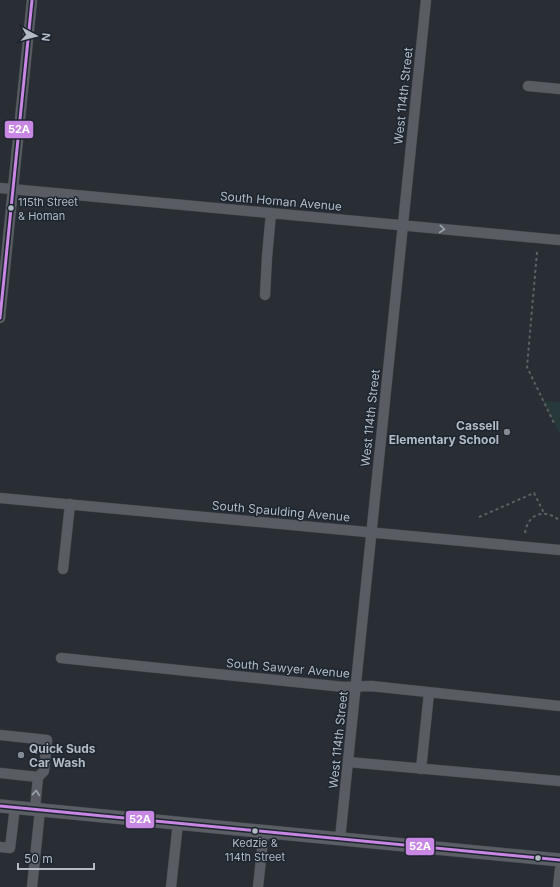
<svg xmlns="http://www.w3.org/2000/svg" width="560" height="887" font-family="Inter,sans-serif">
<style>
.green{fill:#27393a}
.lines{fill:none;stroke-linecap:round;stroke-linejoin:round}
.minor-casing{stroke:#45494d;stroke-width:11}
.major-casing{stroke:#44494e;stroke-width:14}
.path{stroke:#5c6166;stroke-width:2;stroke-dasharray:3 3;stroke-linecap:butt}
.minor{stroke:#595d63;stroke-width:10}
.major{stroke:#5b5f65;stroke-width:13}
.bus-1-casing{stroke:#1d252e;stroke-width:6}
.bus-1{stroke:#c787e3;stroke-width:3}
.oneway{stroke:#9ca4ac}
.bus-dot{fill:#b3bbc5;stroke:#1d252e;stroke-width:1.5}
.poi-dot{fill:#838a92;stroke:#1d252e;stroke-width:1.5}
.labels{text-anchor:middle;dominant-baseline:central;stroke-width:3;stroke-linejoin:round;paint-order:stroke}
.bus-label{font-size:11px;fill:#b3bbc5;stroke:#1d252e;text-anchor:start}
.street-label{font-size:12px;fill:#b3bbc5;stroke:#1d252e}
.poi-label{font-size:12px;font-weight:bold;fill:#b3bbc5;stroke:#1d252e;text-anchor:end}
.line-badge{stroke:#1d252e;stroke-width:1.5}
.badge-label{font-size:11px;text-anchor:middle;font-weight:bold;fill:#fff}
</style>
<rect width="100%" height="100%" fill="#292e34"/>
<!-- green -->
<path class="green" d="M543 401 560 402V434Z"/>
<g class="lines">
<!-- minor casing -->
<g class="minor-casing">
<path id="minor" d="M528 86 560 89
M0 188 560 240
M265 295 267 257 271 213
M0 318 32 0
M0 498 560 550
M63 569 70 504
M61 658 344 687 371 686 560 706
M0 735 47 740 44 771 38 777 35 809
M348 762 560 781
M421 769 429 693
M0 773 38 777
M340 839 426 0
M0 847 10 848 15 807
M32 887 40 810
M171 887 178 823
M258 887 264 831
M558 887 560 869"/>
</g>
<!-- major casing -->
<g class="major-casing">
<path id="major" d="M0 806 560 860"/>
</g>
<!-- path -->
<path class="path" d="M537 252 527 367 554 423
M479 517 534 493 544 513
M525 533C528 513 545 508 560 521
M283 666H285L284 671"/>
<!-- minor -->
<use href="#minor" class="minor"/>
<!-- major -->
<use href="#major" class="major"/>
<!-- bus-1 casing -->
<g class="bus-1-casing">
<path id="bus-1" d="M0 318 32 0
M0 806 560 860"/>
</g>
<!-- bus-1 -->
<use href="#bus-1" class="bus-1"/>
</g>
<!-- one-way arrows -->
<defs><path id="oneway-chevron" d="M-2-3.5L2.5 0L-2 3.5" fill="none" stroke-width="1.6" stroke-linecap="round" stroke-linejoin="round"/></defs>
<g class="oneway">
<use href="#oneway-chevron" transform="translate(442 229) rotate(5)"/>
<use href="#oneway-chevron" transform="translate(36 793) rotate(-84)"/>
</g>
<!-- markers -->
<g class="bus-dot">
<circle cx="11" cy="208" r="3.5"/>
<circle cx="255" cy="831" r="3.5"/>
<circle cx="538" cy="858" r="3.5"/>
</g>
<g class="poi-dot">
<circle cx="507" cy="432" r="4"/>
<circle cx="21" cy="755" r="4"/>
</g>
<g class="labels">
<!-- bus labels -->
<g class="bus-label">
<text x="18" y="202">115th Street<tspan x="18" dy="14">&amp; Homan</tspan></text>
<text x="255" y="843" text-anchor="middle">Kedzie &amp;<tspan x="255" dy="14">114th Street</tspan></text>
</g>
<!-- street labels -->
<g class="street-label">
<text transform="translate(403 96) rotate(-84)">West 114th Street</text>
<text transform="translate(281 201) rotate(5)">South Homan Avenue</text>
<text transform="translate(370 418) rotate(-84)">West 114th Street</text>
<text transform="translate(281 511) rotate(5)">South Spaulding Avenue</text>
<text transform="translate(288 668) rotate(5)">South Sawyer Avenue</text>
<text transform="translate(338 740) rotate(-84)">West 114th Street</text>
</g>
<!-- poi labels -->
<g class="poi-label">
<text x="499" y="425">Cassell<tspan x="499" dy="14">Elementary School</tspan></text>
<text x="29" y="748" text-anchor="start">Quick Suds<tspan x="29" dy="14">Car Wash</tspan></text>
</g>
</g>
<g class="line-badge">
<rect x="4" y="120" width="30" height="19" rx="4" fill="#c787e3"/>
<rect x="125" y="810" width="30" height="19" rx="4" fill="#c787e3"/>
<rect x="405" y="837" width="30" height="19" rx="4" fill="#c787e3"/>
</g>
<g class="badge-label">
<text x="19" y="133">52A</text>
<text x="140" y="823">52A</text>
<text x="420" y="850">52A</text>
</g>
<!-- north arrow -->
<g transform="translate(36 36) rotate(97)" stroke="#1d252e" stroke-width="3" paint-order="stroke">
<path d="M0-3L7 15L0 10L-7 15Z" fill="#b3bbc5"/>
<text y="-6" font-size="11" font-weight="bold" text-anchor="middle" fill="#b3bbc5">N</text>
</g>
<!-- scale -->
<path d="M18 863v6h76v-6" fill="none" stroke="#b3bbc5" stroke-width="2"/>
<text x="24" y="863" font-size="12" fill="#b3bbc5" stroke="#1d252e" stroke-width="3" paint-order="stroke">50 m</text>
</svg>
